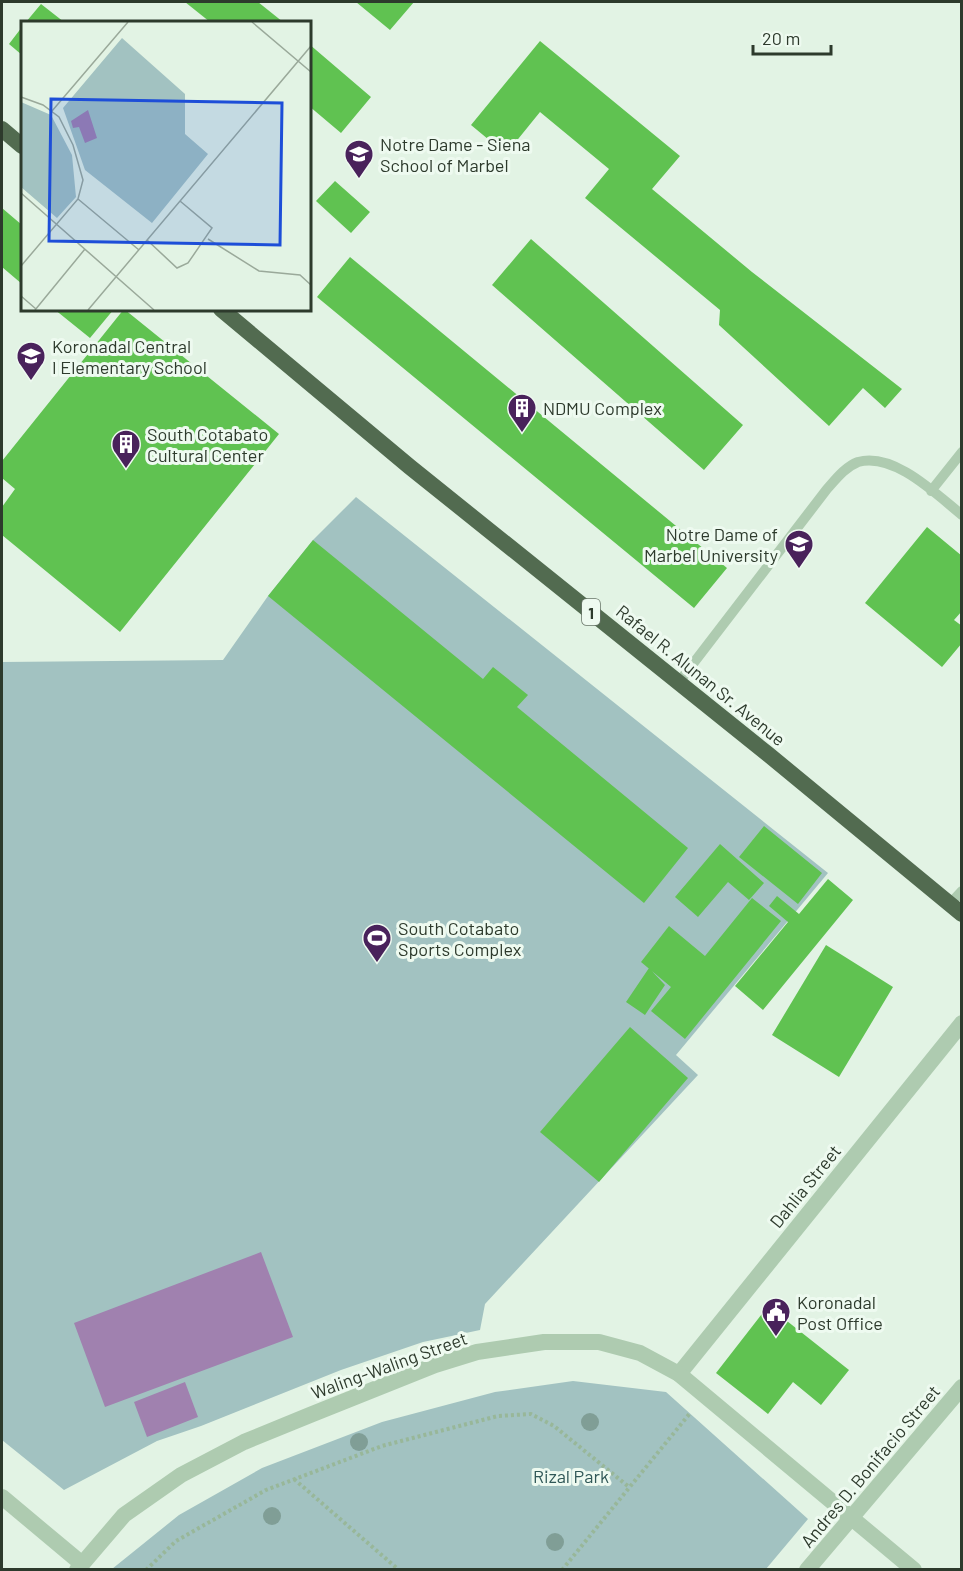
<svg xmlns="http://www.w3.org/2000/svg" width="963" height="1571" font-family="Barlow,sans-serif">
<style>
.green{fill:#a2c2c1}
.water{fill:#a081af}
.building{fill:#60c251}
.lines{fill:none;stroke-linecap:round;stroke-linejoin:round}
.path{stroke:#98b799;stroke-width:4;stroke-dasharray:3 3;stroke-linecap:butt}
.service{stroke:#aecbb0;stroke-width:10}
.minor{stroke:#aecbb0;stroke-width:16}
.tertiary{stroke:#aecbb0;stroke-width:16}
.trunk{stroke:#526b50;stroke-width:16}
.tree{fill:#809e96}
.labels{text-anchor:middle;dominant-baseline:central;stroke-width:6;stroke-linejoin:round;paint-order:stroke}
.shield{fill:#eefaf0;stroke:#677467;stroke-width:1.5}
.shield-label{font-size:16px;font-weight:bold;fill:#2d3a2c}
.poi-label{font-size:18px;fill:#2d3a2c;stroke:#eefaf0;text-anchor:start}
.street-label{font-size:18px;fill:#2d3a2c;stroke:#eefaf0}
.park-label{font-size:18px;fill:#305857;stroke:#eefaf0}
.inset-road{fill:none;stroke:#9aa99a;stroke-width:1.5}
.view{fill:#1d4ed8;fill-opacity:0.15;stroke:#1d4ed8;stroke-width:3}
.inset-edge{fill:none;stroke:#2d3a2c;stroke-width:3}
</style>
<rect width="100%" height="100%" fill="#e2f3e4"/>
<!-- green -->
<path class="green" d="M356 497 828 873 676 1055 698 1075 485 1304 480 1330 423 1342 341 1370 201 1426 157 1441 64 1490 2 1440V662L223 660 268 596 313 540Z
M573 1381 666 1392 808 1519 766 1569H112L179 1515 262 1468 382 1422 495 1392Z"/>
<!-- water -->
<path class="water" d="M261 1252 293 1337 105 1407 74 1323Z
M185 1382 198 1417 147 1437 134 1402Z"/>
<!-- building -->
<path class="building" d="M185 2H258L283 22H210Z
M356 2H414L390 30Z
M41 4 64 22H26Z
M22 27V55L9 44Z
M540 41 680 156 652 189 752 272 902 389 885 408 863 388 829 426 719 325 720 310 585 198 609 169 540 112 506 154 471 125Z
M309 44 371 97 341 133 309 106Z
M335 181 370 212 351 233 316 201Z
M2 208 22 225V284L2 267Z
M531 239 743 425 704 470 492 285Z
M350 257 727 568 694 608 317 297Z
M54 309H114L90 338Z
M124 309 279 434 120 632 2 535V507L15 489 2 478V461Z
M927 527 962 556V611L954 620 962 626V643L942 667 865 603Z
M313 540 483 679 493 667 528 695 517 707 688 848 644 903 268 596Z
M764 826 822 873 798 904 739 857Z
M720 844 764 883 749 900 728 882 698 917 675 897Z
M828 879 853 900 763 1010 735 986 788 922 769 906 777 896 799 914Z
M752 898 781 921 685 1039 651 1011 671 987 641 962 669 926 705 956Z
M826 945 893 987 839 1077 772 1035Z
M649 968 665 985 645 1015 626 1002Z
M630 1027 688 1078 599 1182 540 1132Z
M768 1306 849 1370 821 1405 793 1382 768 1414 716 1373Z"/>
<g class="lines">
<!-- path -->
<path class="path" d="M294 1479 399 1570
M146 1570 176 1541 266 1490 382 1446 498 1416 531 1414 554 1426 629 1487
M562 1570 691 1412"/>
<!-- service -->
<path class="service" d="M931 491 962 452
M679 682 827 489C836 479 845 467 858 462 894 452 936 494 962 515
M950 904 962 891"/>
<!-- minor -->
<path class="minor" d="M679 1374 962 1023"/>
<!-- tertiary -->
<path class="tertiary" d="M2 1497 81 1563
M77 1570 124 1515 181 1475 244 1442 310 1415 435 1365 477 1352 544 1342H599L640 1353 679 1374 914 1570
M807 1570 962 1387"/>
<!-- trunk -->
<path class="trunk" d="M2 129 22 146
M221 309 410 467 769 755 962 914"/>
</g>
<!-- trees -->
<g class="tree">
<circle cx="590" cy="1422" r="9"/>
<circle cx="359" cy="1442" r="9"/>
<circle cx="272" cy="1516" r="9"/>
<circle cx="555" cy="1542" r="9"/>
</g>
<!-- icons -->
<defs>
<g id="school-pin" transform="scale(1.5)"><path d="M0 17L-7.5 6A9.5 9.5 0 1 1 7.5 6Z" fill="#49225b" stroke="#eefaf0"/><path d="M0-5L7-2L0 1L-7-2ZM-4 1L0 2.5L4 1V4Q0 6-4 4Z" fill="#fff"/></g>
<g id="building-pin" transform="scale(1.5)"><path d="M0 17L-7.5 6A9.5 9.5 0 1 1 7.5 6Z" fill="#49225b" stroke="#eefaf0"/><path d="M-4-6H4V6H1V3H-1V6H-4ZM-2.5-4.3h1.7v1.8h-1.7ZM.8-4.3h1.7v1.8H.8ZM-2.5-1h1.7V.8h-1.7ZM.8-1h1.7V.8H.8Z" fill="#fff"/></g>
<g id="university-pin" transform="scale(1.5)"><path d="M0 17L-7.5 6A9.5 9.5 0 1 1 7.5 6Z" fill="#49225b" stroke="#eefaf0"/><path d="M0-5L7-2L0 1L-7-2ZM-4 1L0 2.5L4 1V4Q0 6-4 4Z" fill="#fff"/></g>
<g id="stadium-pin" transform="scale(1.5)"><path d="M0 17L-7.5 6A9.5 9.5 0 1 1 7.5 6Z" fill="#49225b" stroke="#eefaf0"/><path d="M0-5a6.5 5 0 1 0 0 10a6.5 5 0 1 0 0-10ZM-3.5-1.8h7v3.6h-7Z" fill="#fff"/></g>
<g id="civic-pin" transform="scale(1.5)"><path d="M0 17L-7.5 6A9.5 9.5 0 1 1 7.5 6Z" fill="#49225b" stroke="#eefaf0"/><path d="M-.6-6.5H3V-4.5H.6V-3L4-1V1h2V6H-6V1h2V-1L-.6-3ZM-1.2 2.5V6h2.4V2.5Z" fill="#fff"/></g>
</defs>
<g fill-rule="evenodd">
<use href="#school-pin" x="359" y="154"/>
<use href="#school-pin" x="31" y="356"/>
<use href="#building-pin" x="522" y="408"/>
<use href="#building-pin" x="126" y="444"/>
<use href="#university-pin" x="799" y="544"/>
<use href="#stadium-pin" x="377" y="938"/>
<use href="#civic-pin" x="776" y="1312"/>
</g>
<g class="labels">
<!-- shield labels -->
<rect class="shield" x="582" y="599" width="18" height="26" rx="4.5"/>
<g class="shield-label">
<text x="591" y="612">1</text>
</g>
<!-- poi labels -->
<g class="poi-label">
<text x="380" y="144">Notre Dame - Siena<tspan x="380" dy="21">School of Marbel</tspan></text>
<text x="52" y="346">Koronadal Central<tspan x="52" dy="21">I Elementary School</tspan></text>
<text x="543" y="408">NDMU Complex</text>
<text x="147" y="434">South Cotabato<tspan x="147" dy="21">Cultural Center</tspan></text>
<text x="778" y="534" text-anchor="end">Notre Dame of<tspan x="778" dy="21">Marbel University</tspan></text>
<text x="398" y="928">South Cotabato<tspan x="398" dy="21">Sports Complex</tspan></text>
<text x="797" y="1302">Koronadal<tspan x="797" dy="21">Post Office</tspan></text>
</g>
<!-- street labels -->
<g class="street-label">
<text transform="translate(701 675) rotate(39)">Rafael R. Alunan Sr. Avenue</text>
<text transform="translate(805 1186) rotate(-51)">Dahlia Street</text>
<text transform="translate(389 1365) rotate(-20)">Waling-Waling Street</text>
<text transform="translate(870 1466) rotate(-50)">Andres D. Bonifacio Street</text>
</g>
<!-- park labels -->
<g class="park-label">
<text x="571" y="1476">Rizal Park</text>
</g>
</g>
<!-- overview -->
<g transform="translate(21 21)">
<rect width="290" height="290" fill="#e2f3e4"/>
<path d="M101 17 164 73V113L187 133 131 202 64 149 42 87ZM0 81 30 94 51 134 55 176 36 197 0 166Z" fill="#a2c2c1"/>
<path d="M67 89 76 117 64 122 58 106 52 107 50 100Z" fill="#a081af"/>
<path class="inset-road" d="M231 1 290 51M0 76 22 84 38 96 52 124 62 159 57 178 0 245M31 90 107 1M0 172 133 289M57 178 118 229M187 218 238 250 279 254 290 264M126 219 156 247 167 242 191 207 159 180M0 275 15 288M14 289 64 228M67 289 290 25"/>
<path class="view" d="M30 78 261 82 259 224 28 220Z"/>
<rect width="290" height="290" class="inset-edge"/>
</g>
<!-- border -->
<rect width="963" height="1571" fill="none" stroke="#2d3a2c" stroke-width="6"/>
<!-- scale -->
<path d="M753 45v9h78v-9" fill="none" stroke="#2d3a2c" stroke-width="3"/>
<text x="762" y="45" font-size="18" fill="#2d3a2c" stroke="#eefaf0" stroke-width="4.5" paint-order="stroke">20 m</text>
</svg>
